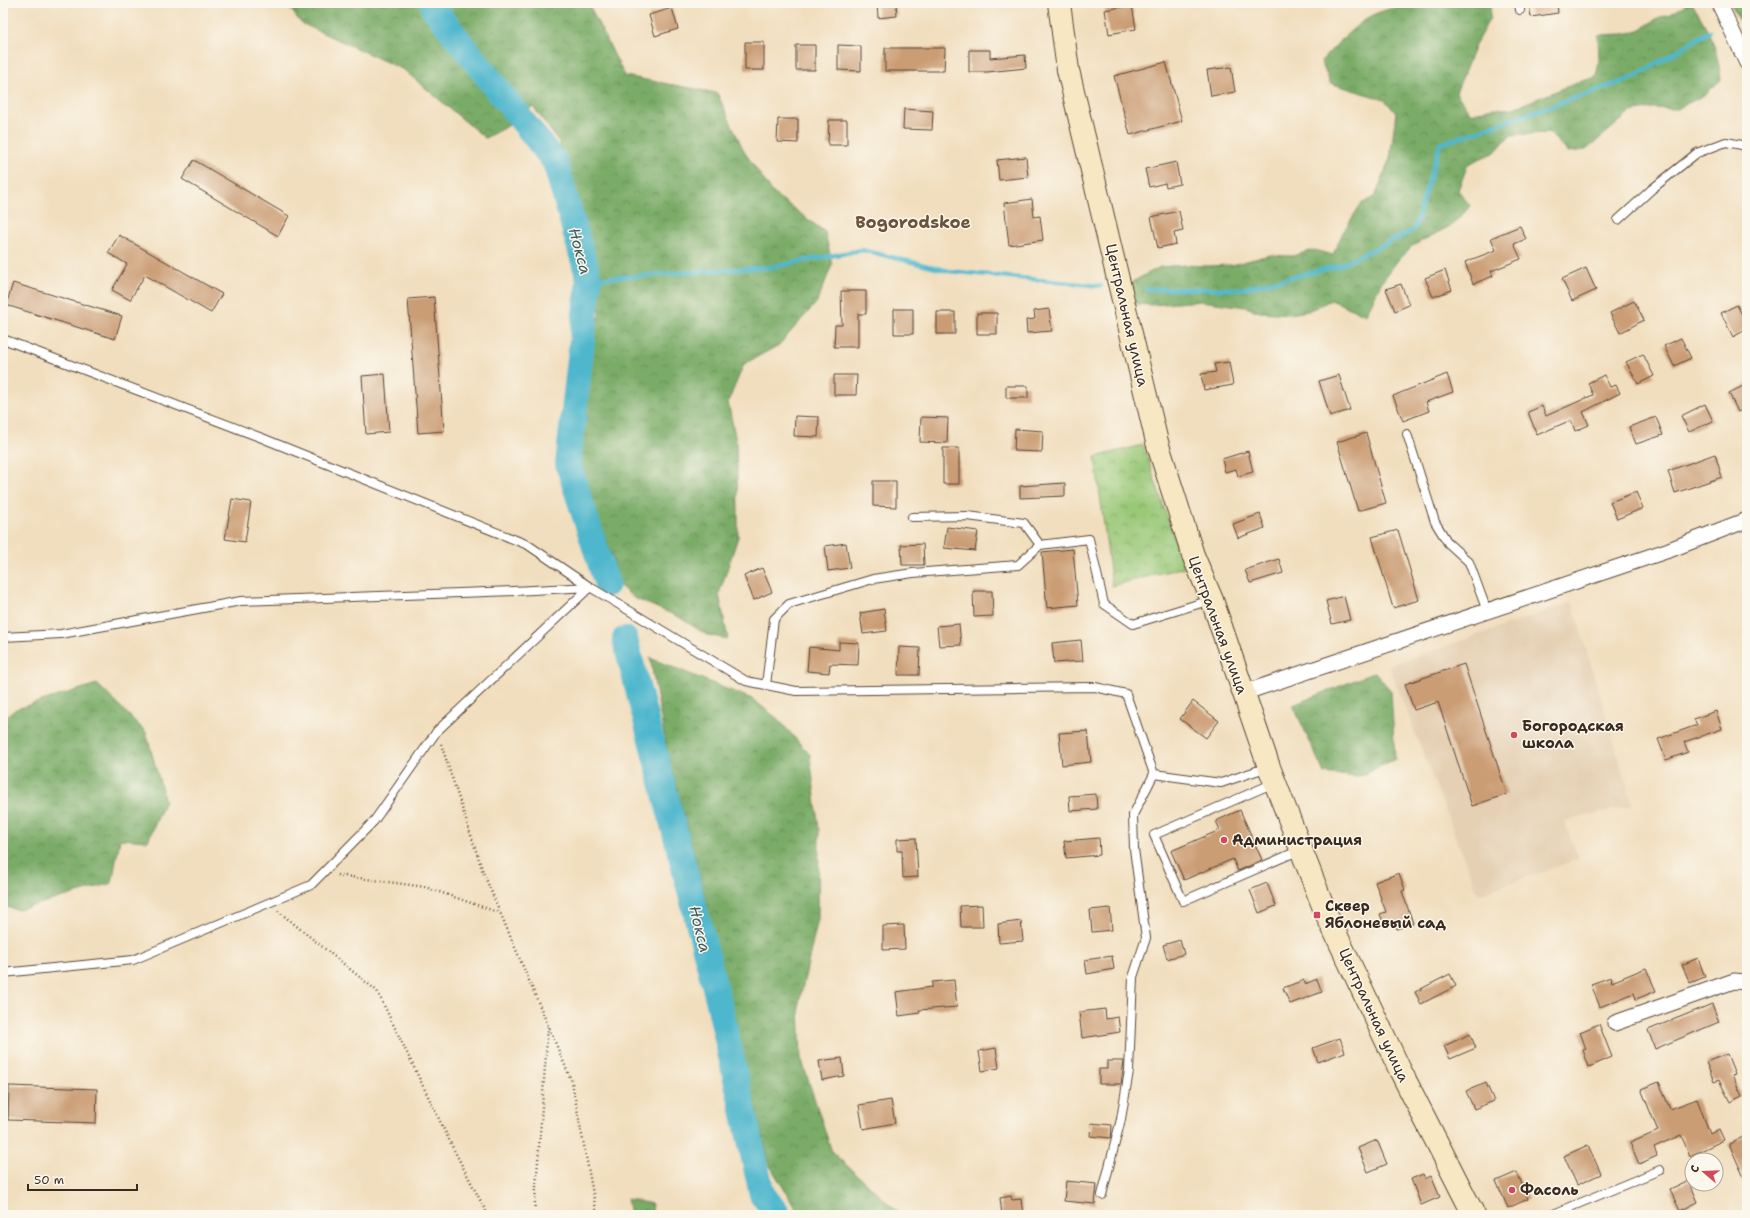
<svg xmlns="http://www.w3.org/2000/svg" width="1750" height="1218" font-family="'Shantell Sans',sans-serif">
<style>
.built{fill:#e5d0b4}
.forest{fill:url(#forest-crowns);stroke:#5a6b43}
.park{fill:url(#park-crowns);stroke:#6a794a}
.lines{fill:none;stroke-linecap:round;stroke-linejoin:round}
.stream{stroke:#4fb7cd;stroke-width:4.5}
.river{stroke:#4fb7cd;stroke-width:26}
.building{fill:#cb9d75}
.lane-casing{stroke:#564536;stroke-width:10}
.street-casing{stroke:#564536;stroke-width:17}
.secondary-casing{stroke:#564536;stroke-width:24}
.path{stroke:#564536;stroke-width:2.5;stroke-dasharray:1 3;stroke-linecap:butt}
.lane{stroke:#fff;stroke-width:8}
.street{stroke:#fff;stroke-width:15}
.secondary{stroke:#f7e8c3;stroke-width:22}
.poi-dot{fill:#d1495b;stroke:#fbf7ec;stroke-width:1.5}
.labels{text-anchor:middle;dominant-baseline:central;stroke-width:3;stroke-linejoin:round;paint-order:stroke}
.street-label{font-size:15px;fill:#3b2a1e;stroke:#fbf7ec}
.poi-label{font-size:15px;font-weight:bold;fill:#3b2a1e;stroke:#fbf7ec;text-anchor:start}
.water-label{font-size:16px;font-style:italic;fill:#425b5b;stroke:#fbf7ec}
.quarter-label{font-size:17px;font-weight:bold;fill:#6d523c;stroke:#fbf7ec}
</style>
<defs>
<pattern id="forest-crowns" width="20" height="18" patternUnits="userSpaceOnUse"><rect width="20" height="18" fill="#7aac68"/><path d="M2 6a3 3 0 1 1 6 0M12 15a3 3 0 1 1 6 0" fill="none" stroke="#658c55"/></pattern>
<pattern id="park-crowns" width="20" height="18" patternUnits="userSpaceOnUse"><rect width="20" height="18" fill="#99c877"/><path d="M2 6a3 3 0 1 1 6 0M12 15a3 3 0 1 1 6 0" fill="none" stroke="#7ea361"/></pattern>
</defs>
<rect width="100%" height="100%" fill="#fbf7ec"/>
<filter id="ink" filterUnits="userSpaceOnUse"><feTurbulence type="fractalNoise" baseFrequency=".025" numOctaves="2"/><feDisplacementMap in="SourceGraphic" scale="8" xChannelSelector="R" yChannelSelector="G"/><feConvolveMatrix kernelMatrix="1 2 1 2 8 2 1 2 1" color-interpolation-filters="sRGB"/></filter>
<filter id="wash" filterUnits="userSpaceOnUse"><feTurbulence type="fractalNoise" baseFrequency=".012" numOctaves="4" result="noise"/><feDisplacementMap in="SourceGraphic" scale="16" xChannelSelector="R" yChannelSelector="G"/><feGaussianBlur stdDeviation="0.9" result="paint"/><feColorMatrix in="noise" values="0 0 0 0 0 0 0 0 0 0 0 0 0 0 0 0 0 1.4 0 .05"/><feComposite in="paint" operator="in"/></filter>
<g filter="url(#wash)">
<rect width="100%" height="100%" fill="#f1debe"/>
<!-- built -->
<path class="built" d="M1572 602 1633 805 1564 821 1579 859 1478 894 1389 666Z"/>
<!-- forest -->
<path class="forest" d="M286 3H588L625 76 717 93 745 153 773 193 825 232 832 265 817 302 779 345 744 364 728 402 736 441 738 506V537L719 594 728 639 707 635 679 617 634 598 619 585 613 559 580 468 582 417 590 339 600 314 590 265 559 142 533 106 513 123 485 138 404 70 301 23Z
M1420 3H1491L1490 18 1476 43 1456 93 1471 114 1493 108 1511 109 1579 82 1596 77 1599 61 1598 35 1623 34 1638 31 1658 18 1670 14 1690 3H1692C1710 33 1717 45 1721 80L1704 95 1677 109 1652 108 1631 112 1586 150 1568 152 1549 133 1510 135 1495 152 1468 164 1458 190 1470 206 1454 224 1412 246 1398 260 1381 283 1366 315 1331 300 1308 311 1289 314 1260 312 1246 307 1201 301 1152 305 1135 304 1132 282 1160 267 1185 265 1205 266 1232 265 1269 255 1292 256 1314 250 1333 255 1342 234 1361 204 1375 197 1390 158 1396 113 1385 100 1330 83 1321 61C1337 45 1353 25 1375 14 1388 8 1405 6 1420 3Z
M1731 3H1747V37Z
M650 658 752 699 778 719 810 755 819 830 818 919 799 1003 801 1058 832 1152 901 1215H800L770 1166 725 987 702 885 667 751Z
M1375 672 1391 691 1395 759 1358 777 1324 773 1293 705Z
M97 684 146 732 165 801 148 841 120 839 112 883 18 910 3 906V719L16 709Z
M627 1199 652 1204 653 1215H630Z"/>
<!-- park -->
<path class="park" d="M1143 445 1184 567 1112 586 1095 457Z"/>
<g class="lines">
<!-- stream -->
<path class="stream" d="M589 279 771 267 862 250 949 271 1101 286
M1146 289H1241L1338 266 1414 230 1440 144 1633 78 1710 31"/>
<!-- river -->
<path class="river" d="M432 3 434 9 555 162 589 279 568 464 607 584
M625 639 718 999 762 1194 778 1215"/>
</g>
<g id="blocks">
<!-- building -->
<path class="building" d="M877 3H896L897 16 878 18Z
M1529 3H1557L1558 13 1531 17Z
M1132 5 1136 29 1109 34 1105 10Z
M672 8 678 29 655 36 649 15Z
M745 42H764V70H745Z
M796 45H815V70H796Z
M838 45 861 46V71L838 70Z
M885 48H945L944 71H885Z
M969 50H990V58L1025 55 1026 68 987 72H969Z
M1166 62 1182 121 1130 135 1114 76Z
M1231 67 1235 92 1211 96 1207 70Z
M904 109 933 111 932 130 903 129Z
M778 119H798V143L777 142Z
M829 120H847V145H828Z
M1026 157 1028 177 999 180 997 160Z
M194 160 289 216 278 236 182 179Z
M1176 162 1180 184 1166 187 1165 183 1149 187 1145 169Z
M1032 199 1034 217 1040 216 1043 240 1009 245 1004 203Z
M1179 211 1183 231 1174 233 1176 244 1158 248 1151 217Z
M1520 226 1526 239 1514 244 1521 259 1491 271 1493 276 1473 284 1465 262 1496 250 1491 238Z
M119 235 222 294 211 313 145 275 130 300 112 290 127 264 108 253Z
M1586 268 1596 290 1572 301 1562 279Z
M1445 270 1452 290 1433 297 1425 278Z
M13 283 122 316 115 339 6 305Z
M1401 284 1409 305 1395 311 1386 289Z
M841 291H866V314H858V347H834L835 325H842Z
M434 297 444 431 418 433 408 299Z
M1634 301 1644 320 1620 333 1610 313Z
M1737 305 1747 324V329L1733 337 1721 313Z
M894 309H913V334H894Z
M1049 309 1052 331 1027 333 1026 320 1035 319 1034 311Z
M937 312H955V334H937Z
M977 313H997V334H977Z
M1681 338 1691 358 1674 366 1664 346Z
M1643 354 1654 376 1638 384 1626 362Z
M1229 362 1233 385 1204 390 1201 374 1216 372 1214 364Z
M385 374 389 432 366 434 362 376Z
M1447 374 1453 392 1426 402 1429 411 1403 421 1393 396Z
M834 375H857L856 395H834Z
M1339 375 1350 410 1330 416 1319 381Z
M1604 375 1610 387 1616 385 1620 393 1583 412 1589 425 1575 431 1571 420 1537 435 1528 412 1542 406 1546 416 1593 395 1588 383Z
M1747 384V407L1738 412 1729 393Z
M1006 386H1028V398H1006Z
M1705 404 1713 421 1689 432 1681 416Z
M795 416 819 417 818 437 794 436Z
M921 417 948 418 947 443 920 442Z
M1656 417 1663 435 1636 444 1629 427Z
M1015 429 1043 431 1042 452 1014 451Z
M1366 433 1386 503 1358 511 1337 442Z
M943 448H959V484H943Z
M1248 451 1253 472 1238 476 1236 469 1225 472 1222 459Z
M1715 454 1722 477 1675 493 1668 471Z
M873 481H896V507L873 506Z
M1065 483V496L1020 498V486Z
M1636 492 1643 508 1617 519 1610 502Z
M232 499 251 502 245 542 225 539Z
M1260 514 1265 528 1238 538 1233 524Z
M947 527 978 531 975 551 944 548Z
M1398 530 1419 600 1393 608 1372 537Z
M846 543 850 568 828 571 825 546Z
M923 544 924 565H902L901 545Z
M1073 549 1078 605 1047 608 1042 552Z
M1279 559 1283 573 1250 583 1245 570Z
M762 568 772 592 754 600 744 576Z
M973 591H992L993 616 974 617Z
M1344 596 1350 620 1332 624 1326 601Z
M884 609 887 631 863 634 860 613Z
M959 624 961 645 939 646 937 626Z
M1081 640 1083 661 1054 663 1052 643Z
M839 642 859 643 858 665 830 664 829 673 807 671 809 647 839 650Z
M899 647 920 648 919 675H898Z
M1464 664 1507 794 1472 806 1438 702 1414 710 1405 684Z
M1193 701 1219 721 1206 738 1180 719Z
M1716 711 1722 729 1684 742 1688 752 1666 760 1658 739 1697 725 1694 719Z
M1088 731 1091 762 1062 765 1059 733Z
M1096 794 1097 809 1070 811 1069 796Z
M1240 810 1262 860 1238 871 1233 859 1184 880 1171 851 1220 830 1216 821Z
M916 838 918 877 903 878 902 851H897V839Z
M1099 838 1100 855 1066 858 1064 841Z
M1399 873 1405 890 1402 891 1413 923 1397 929 1395 922 1384 925 1380 914 1386 912 1375 882Z
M1267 883 1276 906 1259 913 1250 890Z
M982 905 983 927H961L960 906Z
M1110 908 1112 930 1092 932 1090 910Z
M1021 921 1023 941 999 943 998 924Z
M904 925 905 949 883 950V926Z
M1180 940 1184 954 1167 959 1163 945Z
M1112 956 1114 969 1087 974 1085 960Z
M1698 958 1705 977 1690 983 1682 965Z
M1646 968 1656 991 1636 999 1634 993 1600 1007 1591 984 1611 977 1612 982Z
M1450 974 1456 986 1421 1004 1415 992Z
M1317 979 1322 992 1290 1004 1283 988 1304 980 1305 984Z
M954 980 957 1007 919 1010 920 1013 899 1016 896 992 932 987V982Z
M1712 1004 1719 1022 1655 1049 1648 1030Z
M1105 1009 1106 1019 1118 1017 1120 1032 1082 1038 1079 1012Z
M1599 1024 1612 1057 1589 1067 1583 1050 1586 1049 1580 1032Z
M1470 1034 1476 1048 1450 1059 1444 1046Z
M1340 1038 1345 1052 1318 1062 1313 1048Z
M996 1048 999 1068 982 1071 979 1051Z
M1727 1054 1735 1074 1732 1075 1742 1096 1730 1102 1719 1080 1714 1082 1706 1062Z
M842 1058 844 1076 822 1080 819 1061Z
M1107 1061H1124L1121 1084H1099V1069H1107Z
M1659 1082 1670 1109 1697 1099 1710 1134 1719 1129 1724 1140 1690 1156 1681 1135 1654 1147 1657 1156 1639 1164 1630 1143 1658 1131 1641 1089Z
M1486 1083 1494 1101 1474 1109 1466 1091Z
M9 1086 97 1089 96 1123 8 1120Z
M891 1100 895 1123 863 1129 859 1105Z
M1091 1123 1112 1125 1111 1138 1090 1136Z
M1747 1135V1184L1729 1144Z
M1377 1140 1387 1164 1368 1172 1358 1148Z
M1588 1145 1601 1174 1577 1185 1564 1156Z
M1517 1172 1528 1199 1508 1208 1496 1181Z
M1423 1174 1425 1179 1431 1176 1440 1197 1421 1205 1411 1179Z
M1066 1181 1097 1184 1095 1204 1064 1201Z
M1689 1181 1698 1202 1680 1211 1670 1190Z
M1011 1196 1012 1200 1021 1199 1023 1215H1002L1000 1198Z"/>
</g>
</g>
<g filter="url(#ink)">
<use href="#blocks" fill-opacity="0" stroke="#564536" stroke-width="1"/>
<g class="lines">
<!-- lane casing -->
<g class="lane-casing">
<path id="lane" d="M1519 3 1520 10
M1618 220 1652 189 1697 153 1726 142 1747 146
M3 339 262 438 528 545 590 587 437 731 374 821 311 885 133 960 3 973
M1407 434 1435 522 1448 543 1469 562 1487 611
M912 517 967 516 1024 523 1040 545
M3 637 61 634 241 601 514 591 590 587 746 681 796 691 1095 687 1126 694 1154 774 1221 783 1268 767
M766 685 774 619 789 604 873 579 913 573 1018 565 1040 545 1089 539 1104 604 1133 624 1211 600
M1274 783 1154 835 1183 901 1300 850
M1102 1195 1121 1119 1129 1071 1133 977 1146 938 1134 849 1133 815 1154 774
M1551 1215 1660 1170"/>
</g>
<!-- street casing -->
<g class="street-casing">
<path id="street" d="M1719 3 1747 63
M1243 693 1669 550 1747 520
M1615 1023 1734 981 1747 982"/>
</g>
<!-- secondary casing -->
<g class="secondary-casing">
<path id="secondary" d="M1059 3 1068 70 1157 442 1193 555 1212 600 1269 767 1325 911 1400 1070 1474 1215"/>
</g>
<!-- path -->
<path class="path" d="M441 744 483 872 572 1082 597 1215
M337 875 425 887 500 913
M278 911 377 991 454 1150 488 1215
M534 1215 548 1026"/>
<!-- lane -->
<use href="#lane" class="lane"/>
<!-- street -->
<use href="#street" class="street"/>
<!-- secondary -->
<use href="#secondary" class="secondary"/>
</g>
</g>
<!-- markers -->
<g class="poi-dot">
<circle cx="1514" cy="735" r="4"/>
<circle cx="1224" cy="840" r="4"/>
<rect x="1313" y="911" width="8" height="8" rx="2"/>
<circle cx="1512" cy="1190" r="4"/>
</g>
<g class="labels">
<!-- street labels -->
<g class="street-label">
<text transform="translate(1127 315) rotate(77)">Центральная улица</text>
<text transform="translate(1218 625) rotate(70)">Центральная улица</text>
<text transform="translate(1374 1015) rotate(65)">Центральная улица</text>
</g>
<!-- poi labels -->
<g class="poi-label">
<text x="1522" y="726">Богородская<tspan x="1522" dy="17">школа</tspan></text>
<text x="1232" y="840">Администрация</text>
<text x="1325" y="906">Сквер<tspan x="1325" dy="17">Яблоневый сад</tspan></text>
<text x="1520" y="1190">Фасоль</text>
</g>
<!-- water labels -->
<g class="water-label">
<text transform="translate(580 251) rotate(75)">Нокса</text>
<text transform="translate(700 929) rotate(76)">Нокса</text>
</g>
<!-- quarter labels -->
<g class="quarter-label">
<text x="913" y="222">Bogorodskoe</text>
</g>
</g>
<!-- margin -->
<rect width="1750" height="1218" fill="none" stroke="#fbf7ec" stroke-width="16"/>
<!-- north arrow -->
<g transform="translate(1704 1172) rotate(289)"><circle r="19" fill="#fbf7ec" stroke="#aea59a"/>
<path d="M0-3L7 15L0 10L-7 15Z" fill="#d1495b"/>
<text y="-6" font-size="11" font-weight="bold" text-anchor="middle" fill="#3b2a1e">С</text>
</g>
<!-- scale -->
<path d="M28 1184v6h109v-6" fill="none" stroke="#3b2a1e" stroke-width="2"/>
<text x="34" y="1184" font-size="12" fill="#3b2a1e" stroke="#fbf7ec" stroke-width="3" paint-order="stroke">50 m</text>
</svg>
